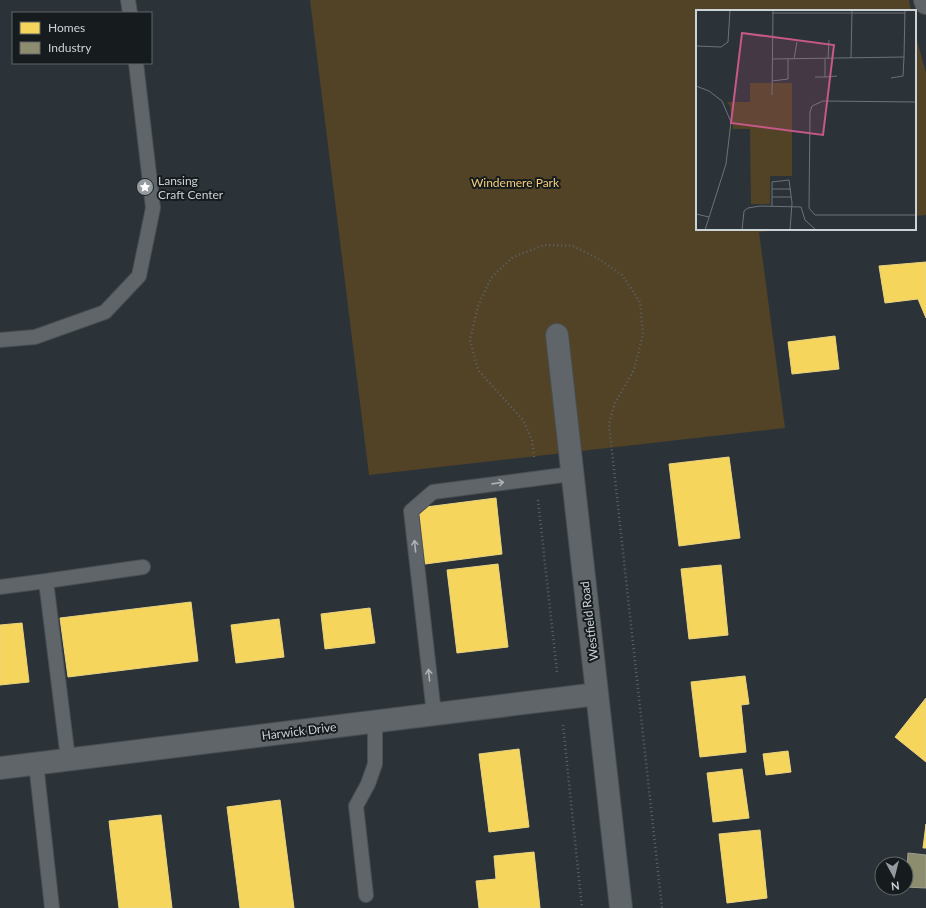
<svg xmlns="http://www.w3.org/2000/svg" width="926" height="908" font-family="Lato,sans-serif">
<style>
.green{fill:#524327}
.homes{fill:#f6d55c;stroke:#e9d481}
.industry{fill:#8c8c6e;stroke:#9fa18e}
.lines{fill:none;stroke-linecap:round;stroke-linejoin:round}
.service-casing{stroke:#494f53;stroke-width:16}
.minor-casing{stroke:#494f53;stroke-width:24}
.path{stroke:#5d6265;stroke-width:2.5;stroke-dasharray:1 3;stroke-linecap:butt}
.service{stroke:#606569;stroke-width:14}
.minor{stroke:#606569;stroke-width:22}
.oneway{stroke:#acb2b7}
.labels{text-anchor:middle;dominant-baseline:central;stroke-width:4;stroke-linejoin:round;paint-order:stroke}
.poi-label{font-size:12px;fill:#ccd3d8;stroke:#161b1e;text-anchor:start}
.park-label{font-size:12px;fill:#f7cc77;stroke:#161b1e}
.street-label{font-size:12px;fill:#ccd3d8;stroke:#161b1e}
.inset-road{fill:none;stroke:#6c7378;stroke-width:1}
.view{fill:#c65987;fill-opacity:0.15;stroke:#c65987;stroke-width:2}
.inset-edge{fill:none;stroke:#ccd3d8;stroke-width:2}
</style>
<rect width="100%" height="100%" fill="#2c3338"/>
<!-- green -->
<path class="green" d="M310 0H909L911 11H697V229H787L759 232 785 428 369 475Z
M915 33 926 73V215L915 216Z"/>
<!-- homes -->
<path class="homes" d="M926 262V318L918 299 885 303 879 266Z
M835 336 839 369 792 374 788 342Z
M729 457 740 538 679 546 669 464Z
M496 498 502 554 425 564 418 508Z
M498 564 508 647 457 653 447 570Z
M721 565 728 635 689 639 681 569Z
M191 602 198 661 68 677 60 618Z
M370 608 375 643 325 649 321 614Z
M279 619 284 657 236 663 231 625Z
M22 623 29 682 0 685V625Z
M745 676 749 704 741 705 746 752 700 757 691 682Z
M926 698V762L895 737Z
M519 749 529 827 489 832 479 754Z
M788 751 791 772 766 775 763 754Z
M742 769 749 818 713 822 707 773Z
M280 800 294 908H240L227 807Z
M161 815 172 908H119L109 821Z
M926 824V848H923Z
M760 830 767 898 727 903 719 834Z
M534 852 540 908H479L476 881 496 879 494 856Z"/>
<!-- industry -->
<path class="industry" d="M908 853 926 855V888L906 887Z"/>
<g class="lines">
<!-- service casing -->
<g class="service-casing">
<path id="service" d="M128 0 130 13
M0 340 35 337 105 312 139 276 153 208 136 63
M0 587 46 581
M434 714 411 511 433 492 571 474
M68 759 46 581 143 567
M36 763 52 908
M366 895 356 806 368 784 375 764V721"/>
</g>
<!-- minor casing -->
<g class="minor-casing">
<path id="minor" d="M925 0 926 3
M557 335 621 908
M0 768 597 694"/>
</g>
<!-- path -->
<path class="path" d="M534 457 532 440 523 420 478 370 470 340 478 306 491 278 513 257 544 245 573 246 597 258 622 275 640 302 643 334 634 370 615 403 609 424 662 908
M538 500 557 672
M563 725 582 908"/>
<!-- service -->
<use href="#service" class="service"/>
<!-- minor -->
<use href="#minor" class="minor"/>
</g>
<!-- one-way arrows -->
<defs><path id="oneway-shaft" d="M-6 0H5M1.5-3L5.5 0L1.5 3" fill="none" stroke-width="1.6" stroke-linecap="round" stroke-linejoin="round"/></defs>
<g class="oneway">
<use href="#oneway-shaft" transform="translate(498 483) rotate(-8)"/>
<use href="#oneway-shaft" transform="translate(415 546) rotate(-96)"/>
<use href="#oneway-shaft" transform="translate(429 675) rotate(-96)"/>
</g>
<!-- icons -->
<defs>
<g id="sight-disc" transform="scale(0.9)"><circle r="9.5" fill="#949ba0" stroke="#161b1e"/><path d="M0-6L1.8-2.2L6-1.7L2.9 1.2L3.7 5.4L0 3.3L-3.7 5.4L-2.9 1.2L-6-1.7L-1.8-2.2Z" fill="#fff"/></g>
</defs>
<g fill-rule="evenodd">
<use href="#sight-disc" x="145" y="187"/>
</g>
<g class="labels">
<!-- poi labels -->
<g class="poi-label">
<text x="158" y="180">Lansing<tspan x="158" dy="14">Craft Center</tspan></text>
</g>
<!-- park labels -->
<g class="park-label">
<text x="515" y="182">Windemere Park</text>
</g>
<!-- street labels -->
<g class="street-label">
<text transform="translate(589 621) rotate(-97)">Westfield Road</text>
<text transform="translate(299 731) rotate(-7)">Harwick Drive</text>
</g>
</g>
<!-- overview -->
<g transform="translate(696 10)">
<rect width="220" height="220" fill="#2c3338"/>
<path d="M54 73H96V166H74V194H55L54 119H37L34 96 31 92H54Z" fill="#524327"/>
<path class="inset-road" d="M76 3H209M0 36 25 37 32 32 34 0M155 48 156 0M76 49 208 47 209 0M98 49 101 32M132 49 133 30M119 67H129V49M129 67 141 66M195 68 207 66 208 47M76 71 92 69V49M0 76 13 81 26 91 35 112 30 154 9 220M76 85 77 0M220 92 127 91 116 96 114 102 113 198 119 205H220M76 179H95M76 187H95M76 196V172L93 170 96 193 94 220M0 204 13 207M46 220 48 201 52 198 64 196 105 197 109 210 120 220"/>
<path class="view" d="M46 23 138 35 127 125 35 113Z"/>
<rect width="220" height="220" class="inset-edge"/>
</g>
<!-- legend -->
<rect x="12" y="12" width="140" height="52" fill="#161b1e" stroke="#5f6568"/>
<rect x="20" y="22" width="20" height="12" fill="#f6d55c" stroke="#5f6568"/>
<text x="48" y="32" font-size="12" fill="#ccd3d8">Homes</text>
<rect x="20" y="42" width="20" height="12" fill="#8c8c6e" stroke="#5f6568"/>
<text x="48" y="52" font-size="12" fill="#ccd3d8">Industry</text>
<!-- north arrow -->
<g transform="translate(894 876) rotate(173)"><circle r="19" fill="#161b1e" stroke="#5f6568"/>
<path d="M0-3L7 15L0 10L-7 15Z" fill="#949ba0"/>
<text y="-6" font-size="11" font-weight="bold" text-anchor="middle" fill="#ccd3d8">N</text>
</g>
</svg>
